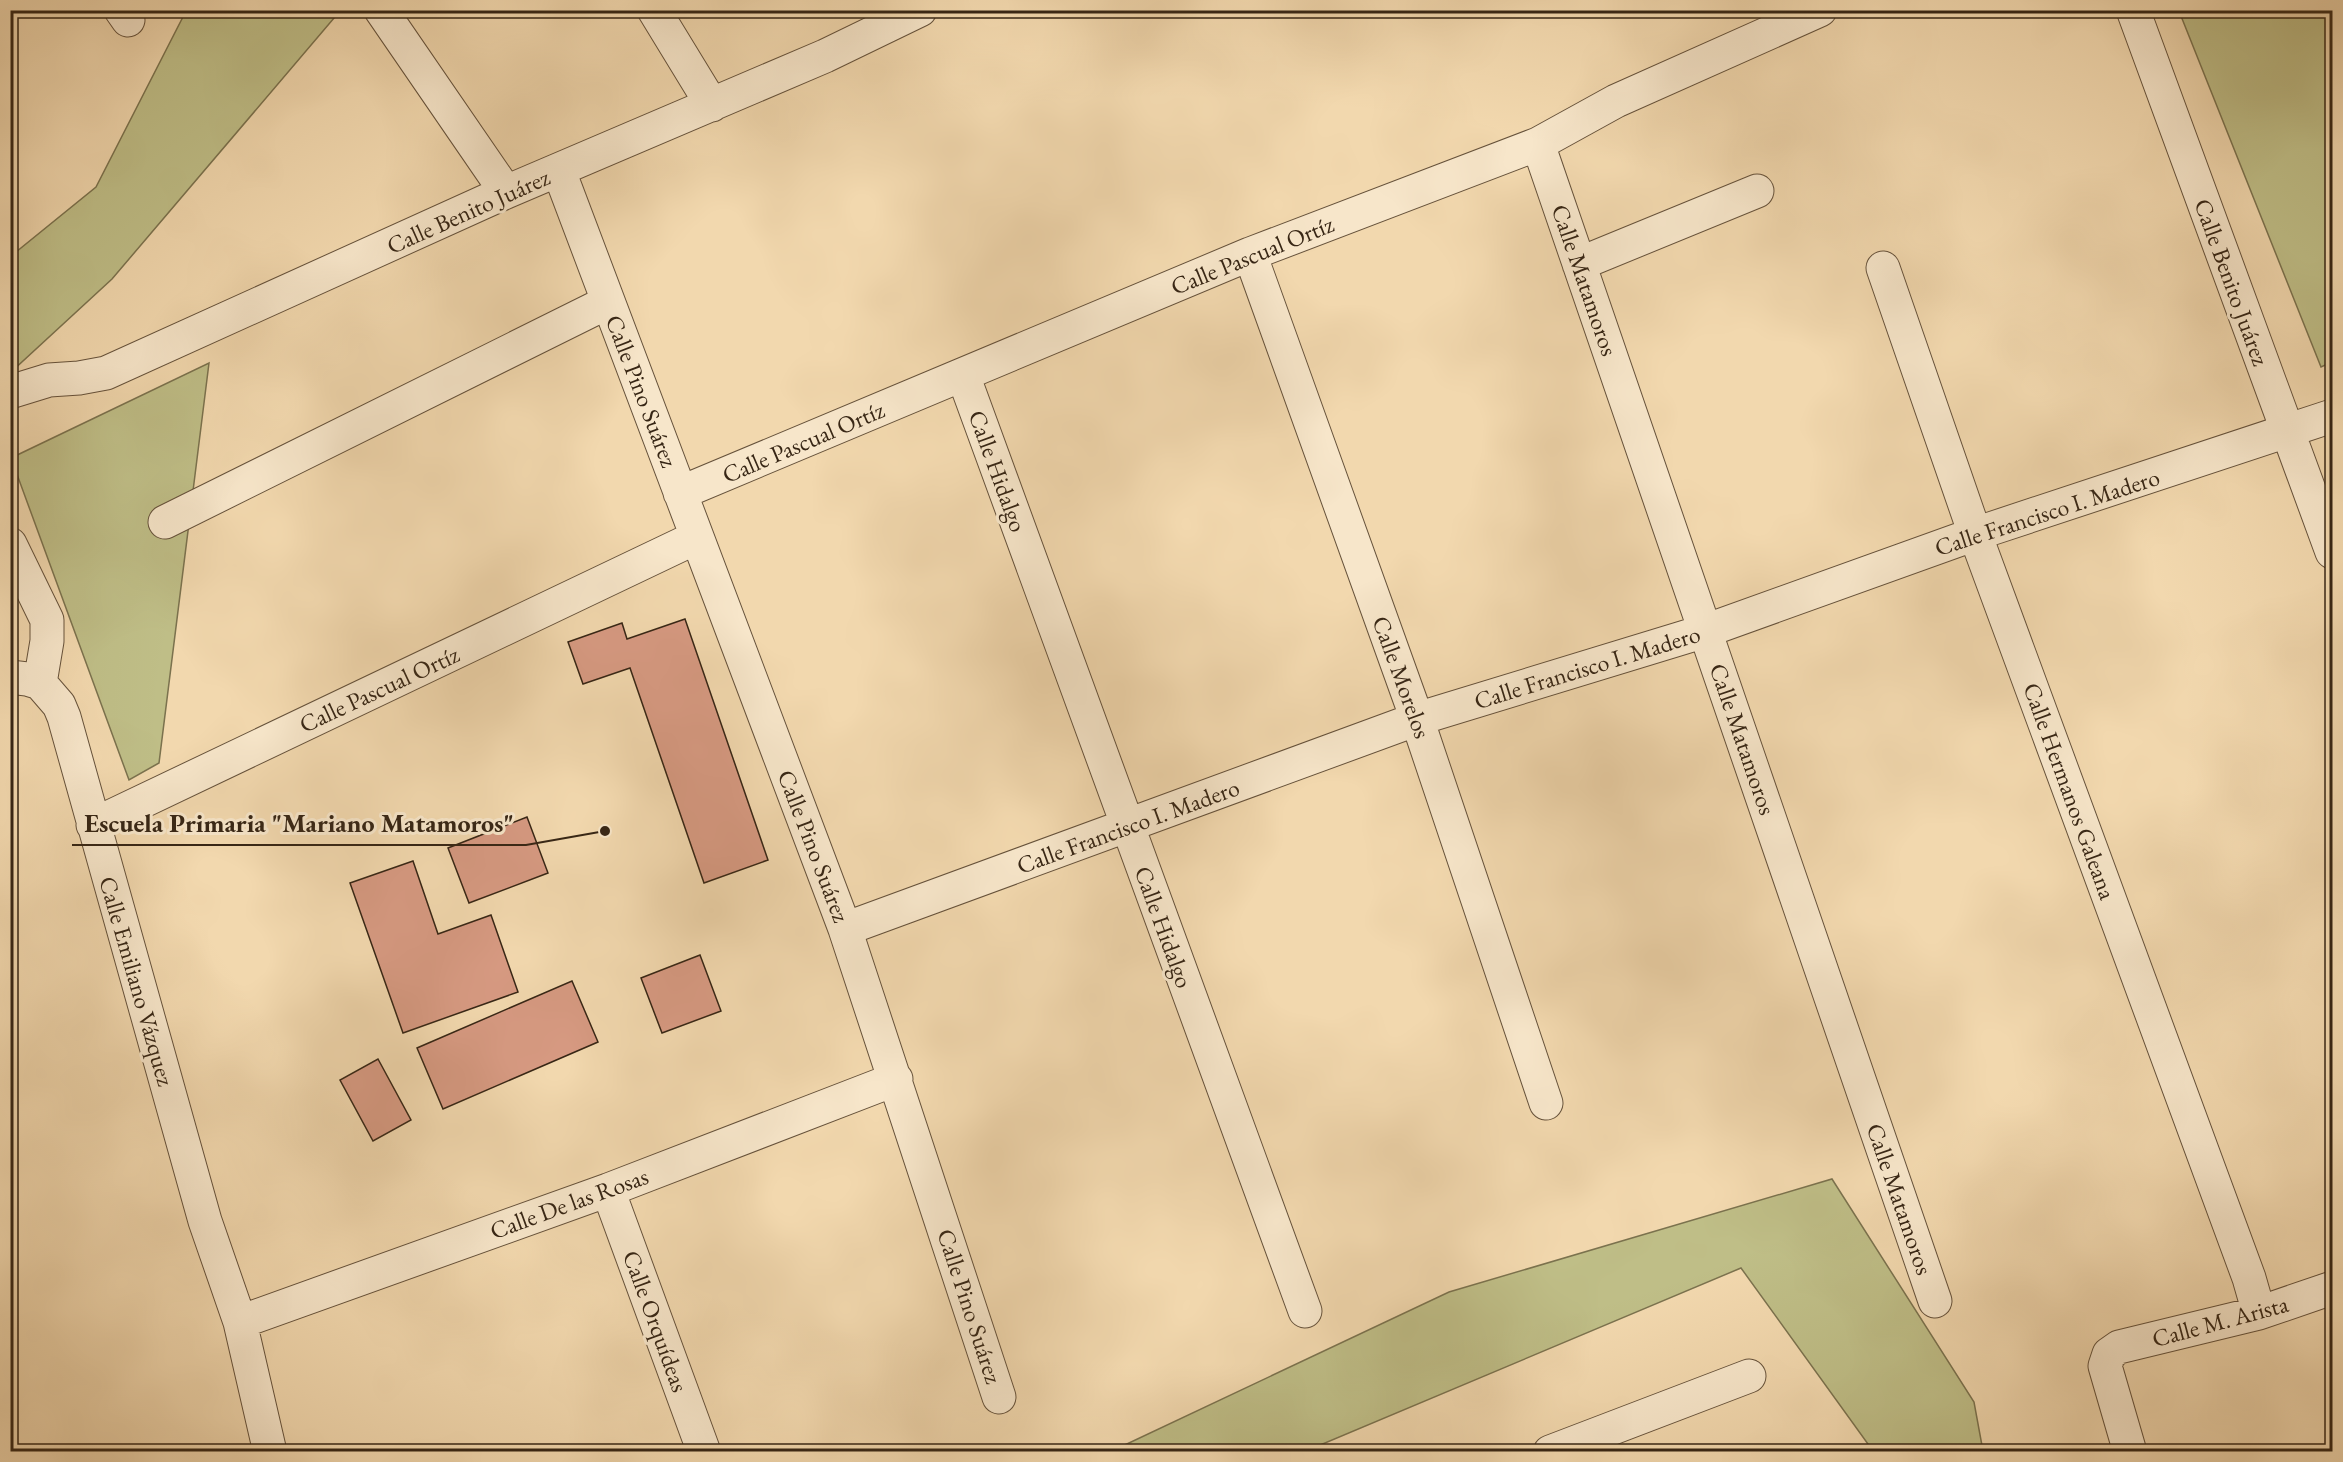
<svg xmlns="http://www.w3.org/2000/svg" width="2343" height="1462" font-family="'EB Garamond',serif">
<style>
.green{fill:#bfbe87;stroke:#7b724e;stroke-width:1.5}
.building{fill:#d79a82;stroke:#372615;stroke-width:1.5}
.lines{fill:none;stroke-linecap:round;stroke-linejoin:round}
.street-casing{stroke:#66523b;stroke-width:35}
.street{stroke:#f7e6ca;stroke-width:33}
.labels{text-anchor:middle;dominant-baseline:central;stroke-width:6;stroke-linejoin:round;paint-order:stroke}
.street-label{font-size:24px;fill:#372615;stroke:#f7e6ca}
.leader{fill:none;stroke:#372615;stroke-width:2}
.callout-dot{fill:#372615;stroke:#f7e6ca;stroke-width:2}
.callout-label{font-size:26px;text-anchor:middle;font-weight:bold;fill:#372615;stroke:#f7e6ca;stroke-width:6;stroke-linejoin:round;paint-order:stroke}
</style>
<rect width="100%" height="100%" fill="#f2d8ae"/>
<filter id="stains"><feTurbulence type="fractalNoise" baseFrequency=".00333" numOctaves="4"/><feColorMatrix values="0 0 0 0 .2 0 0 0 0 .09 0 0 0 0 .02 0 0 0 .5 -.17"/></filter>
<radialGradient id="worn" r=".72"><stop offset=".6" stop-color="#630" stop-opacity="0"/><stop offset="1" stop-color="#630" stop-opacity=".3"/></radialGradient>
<!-- green -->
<path class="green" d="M186 11H340L112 279 11 372V256L96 187Z
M2179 11H2332V362L2321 367Z
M209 363 159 763 129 780 11 458Z
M1832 1179 1974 1402 1983 1451H1873L1741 1268 1306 1451H1112L1449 1292Z"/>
<!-- building -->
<path class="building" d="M685 619 768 860 704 883 630 668 583 684 568 642 622 623 627 639Z
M527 817 548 873 469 903 448 848Z
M413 861 438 934 491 915 518 992 403 1033 350 883Z
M700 955 721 1011 662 1033 641 978Z
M572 981 598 1042 443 1109 417 1048Z
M378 1059 411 1120 373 1141 340 1080Z"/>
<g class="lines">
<!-- street casing -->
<g class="street-casing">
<path id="street" d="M121 10 128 20
M381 10 506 192
M654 10 712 105
M2133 10 2332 552
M1538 144 1935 1301
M559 171 845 929 999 1397
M1250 254 1417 719 1546 1103
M1579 264 1757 191
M1883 268 1975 534 2249 1278 2259 1313
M963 375 1305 1311
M10 392 49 380 79 378 106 373 506 192 825 56 920 10
M680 493 1250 254 1538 144 1616 101 1820 10
M165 522 608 302
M10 544 47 620V641L40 683 59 705 64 717 205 1221 240 1322 270 1452
M10 677 27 679 40 683
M93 825 697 537
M845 929 1417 719 1705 631 1975 534 2332 416
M608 1190 704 1452
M240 1322 608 1190 896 1079
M1550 1452 1749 1376
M2130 1452 2105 1366 2109 1354 2119 1347 2259 1313 2332 1288"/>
</g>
<!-- street -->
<use href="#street" class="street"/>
</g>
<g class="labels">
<!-- street labels -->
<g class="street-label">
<text transform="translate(468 211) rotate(-24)">Calle Benito Juárez</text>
<text transform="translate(1252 255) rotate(-22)">Calle Pascual Ortíz</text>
<text transform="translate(1585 280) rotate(71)">Calle Matamoros</text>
<text transform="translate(2232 282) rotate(70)">Calle Benito Juárez</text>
<text transform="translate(642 391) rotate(69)">Calle Pino Suárez</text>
<text transform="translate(803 442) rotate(-23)">Calle Pascual Ortíz</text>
<text transform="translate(998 471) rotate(70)">Calle Hidalgo</text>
<text transform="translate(2047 512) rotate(-18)">Calle Francisco I. Madero</text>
<text transform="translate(1587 667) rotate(-17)">Calle Francisco I. Madero</text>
<text transform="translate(1402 677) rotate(70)">Calle Morelos</text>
<text transform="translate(379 689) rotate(-25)">Calle Pascual Ortíz</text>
<text transform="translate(1743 739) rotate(71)">Calle Matamoros</text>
<text transform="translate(2070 791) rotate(70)">Calle Hermanos Galeana</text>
<text transform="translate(1128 826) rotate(-20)">Calle Francisco I. Madero</text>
<text transform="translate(814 846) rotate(69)">Calle Pino Suárez</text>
<text transform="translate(1164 927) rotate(70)">Calle Hidalgo</text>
<text transform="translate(137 981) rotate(74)">Calle Emiliano Vázquez</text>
<text transform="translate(1900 1199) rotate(71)">Calle Matamoros</text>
<text transform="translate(569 1203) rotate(-20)">Calle De las Rosas</text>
<text transform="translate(970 1306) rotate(72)">Calle Pino Suárez</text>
<text transform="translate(656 1321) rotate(70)">Calle Orquídeas</text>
<text transform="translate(2220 1321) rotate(-15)">Calle M. Arista</text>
</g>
</g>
<!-- callouts -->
<path class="leader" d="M605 831L526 845H72"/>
<circle class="callout-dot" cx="605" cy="831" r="6"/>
<g class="callout-label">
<text x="299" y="832">Escuela Primaria "Mariano Matamoros"</text>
</g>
<!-- margin -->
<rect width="2343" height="1462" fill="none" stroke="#f2d8ae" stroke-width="36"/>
<rect x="12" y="12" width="2319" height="1438" fill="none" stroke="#372615" stroke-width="3"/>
<rect x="18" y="18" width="2307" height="1426" fill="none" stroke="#372615" stroke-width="1.5"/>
<rect width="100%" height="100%" filter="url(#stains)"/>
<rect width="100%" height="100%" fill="url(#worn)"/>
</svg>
